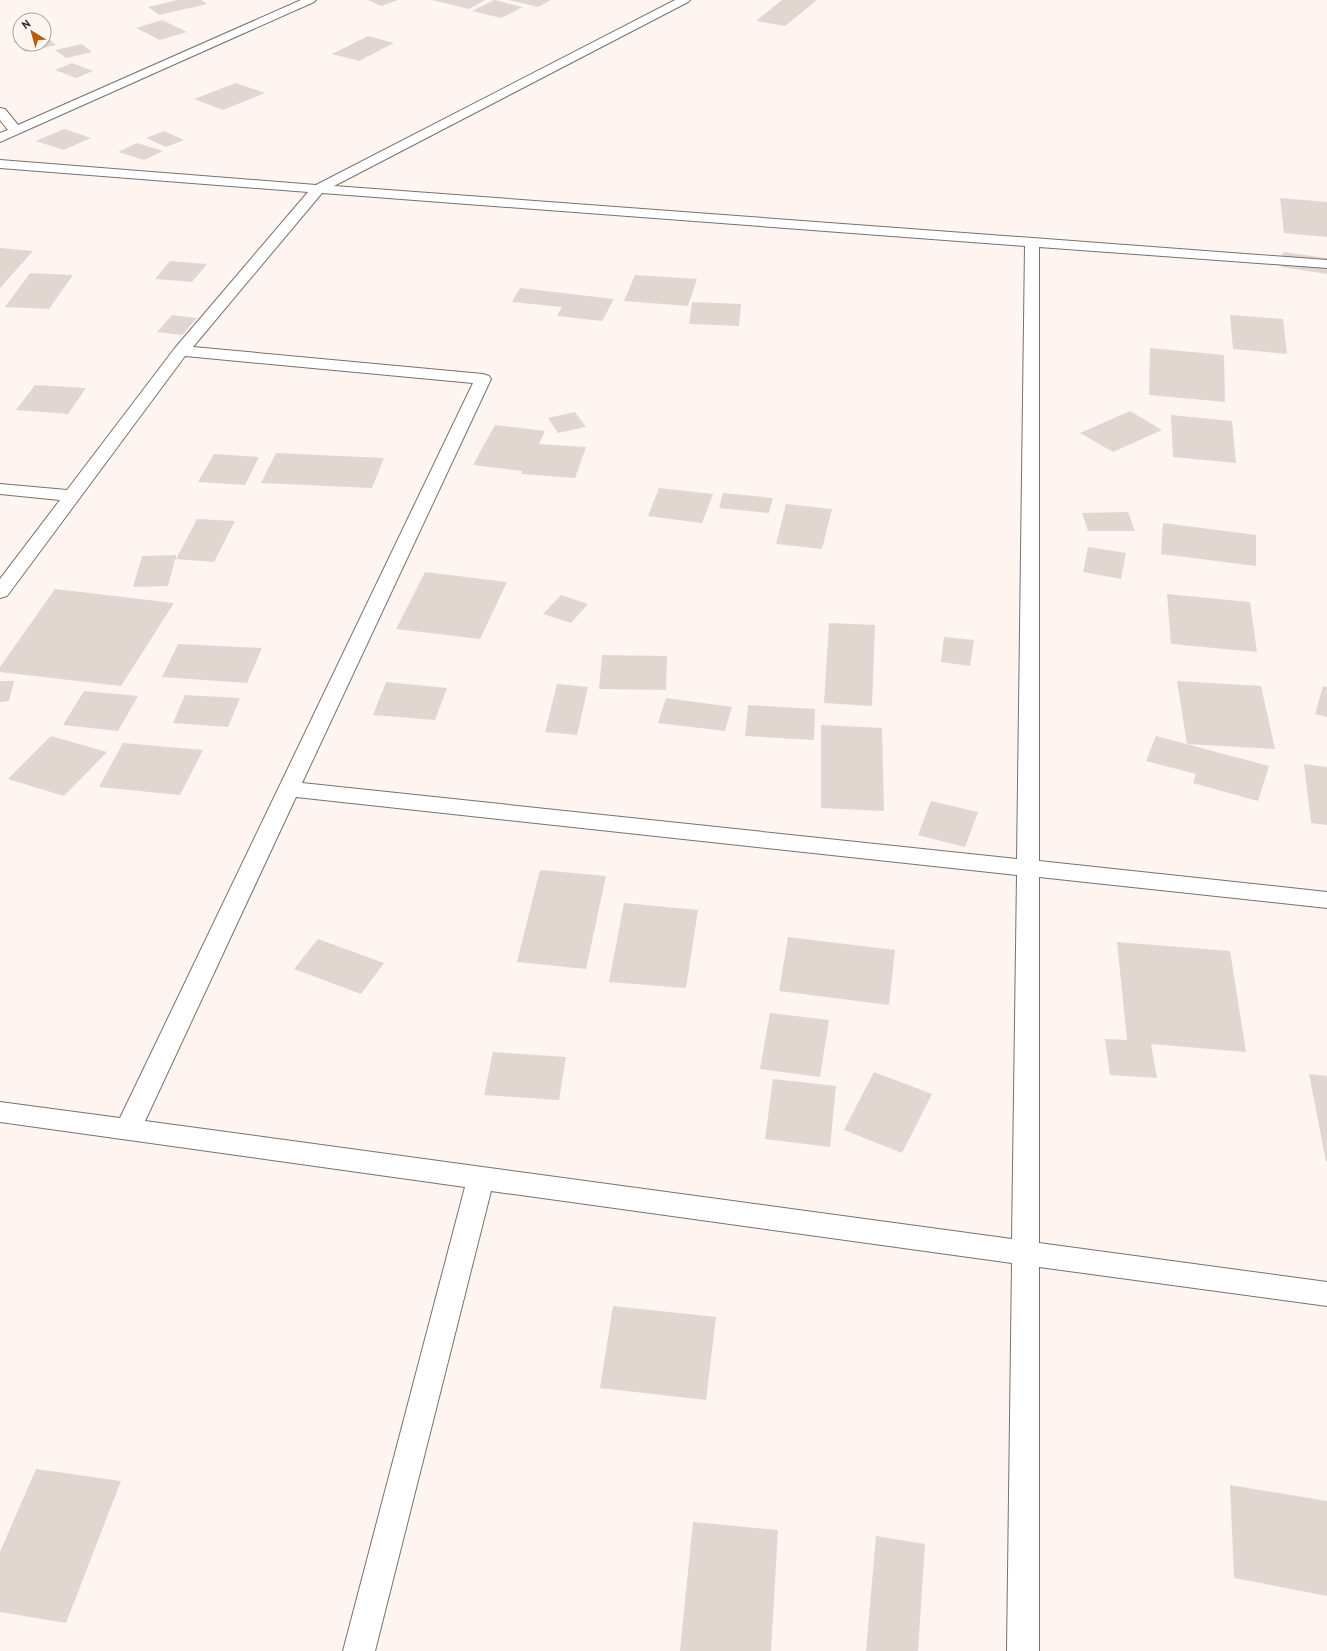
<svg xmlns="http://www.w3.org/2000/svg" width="1327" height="1651" font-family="'PT Sans',sans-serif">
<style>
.building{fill:#e1d7d0}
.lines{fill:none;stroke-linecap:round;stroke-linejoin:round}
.minor-casing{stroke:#7a716c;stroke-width:2}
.minor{fill:#fff;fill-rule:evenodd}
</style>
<rect width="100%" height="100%" fill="#fef5f0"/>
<!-- building -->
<path class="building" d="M178 0H201L207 4 159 15 148 7Z
M368 0H398L381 6Z
M432 0H485L469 9Z
M494 0 523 7 501 18 472 11Z
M509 0H551L538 7Z
M782 0H817L785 26 756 21Z
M162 20 187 32 160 40 136 28Z
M44 35 56 45 25 52 13 41 20 40V44H44Z
M368 36 394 43 359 61 332 54Z
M82 44 92 52 66 58 55 50Z
M72 63 93 71 76 78 55 70Z
M236 83 265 93 223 110 194 99Z
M64 129 91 138 63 150 36 141Z
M164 131 184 140 166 147 146 138Z
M137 143 163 151 144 160 118 152Z
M1280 198 1327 202V237L1284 233Z
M0 248 33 251 0 288Z
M1283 252 1327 258V274L1281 267Z
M170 261 207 264 192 282 155 279Z
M30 273 73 275 49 309 5 307Z
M635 275 697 279 688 306 624 301Z
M520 288 614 299 602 321 557 316 562 307 512 302Z
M692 302 741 304 739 326 689 324Z
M172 315 197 318 182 335 157 332Z
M1230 315 1283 319 1287 354 1233 349Z
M1150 348 1224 355 1225 402 1149 395Z
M35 385 86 388 68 414 16 410Z
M1130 411 1162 430 1113 452 1080 433Z
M575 412 586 427 558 433 548 418Z
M1171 415 1232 421 1236 463 1173 457Z
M495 425 545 431 539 444 586 447 575 478 521 474 522 471 473 465Z
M276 453 384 458 372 488 261 483Z
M214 454 259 457 245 485 198 482Z
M659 488 713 494 702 523 648 516Z
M723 493 773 498 769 513 719 508Z
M786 504 832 509 822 549 776 544Z
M1128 512 1135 531H1088L1082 513Z
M197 519 235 521 214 562 175 559 168 586 133 587 142 556 176 555V559Z
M1163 523 1256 535V566L1161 554Z
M1088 547 1126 553 1121 579 1083 572Z
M425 572 507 582 480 639 396 629Z
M55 589 174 603 121 686 0 672V667Z
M1167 594 1250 602 1257 652 1171 644Z
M561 595 588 604 571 623 543 614Z
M829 623 875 625 872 706 824 703Z
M944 637 974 640 970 666 941 662Z
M178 644 262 648 247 683 162 677Z
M602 655 667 656 666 690 599 689Z
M0 681H14L9 701 0 702Z
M1177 681 1261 686 1275 749 1187 744Z
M386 682 447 688 435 720 373 715Z
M557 684 588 687 577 735 545 732Z
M1323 686 1327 687V717L1315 714Z
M84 691 138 696 118 731 63 725Z
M185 695 240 698 228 727 173 723Z
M666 698 732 707 725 731 658 723Z
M748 705 815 709 814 740 745 736Z
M821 725 882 728 884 811 821 808Z
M51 736 107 752 64 796 8 779Z
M1156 736 1269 766 1258 801 1193 783 1196 774 1146 761Z
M123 743 203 750 180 795 99 787Z
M1304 764 1327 767V825L1311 823Z
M931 801 978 812 965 847 918 835Z
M540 870 606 876 586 969 517 962Z
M624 903 698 910 686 988 609 982Z
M788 937 895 950 889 1005 779 991Z
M318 939 384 963 361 994 294 969Z
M1117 942 1230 951 1246 1052 1151 1044 1157 1078 1110 1075 1105 1039 1127 1040Z
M770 1013 829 1020 820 1077 760 1069Z
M493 1052 566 1057 559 1100 484 1095Z
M874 1072 932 1094 902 1153 844 1130Z
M1309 1074 1327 1076V1162H1326Z
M773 1079 836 1086 830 1147 765 1139Z
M613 1306 716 1317 706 1400 600 1388Z
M36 1469 121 1481 66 1623 0 1612V1552Z
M1230 1485 1327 1501V1596L1234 1578Z
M693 1522 778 1530 771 1651H680Z
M876 1536 925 1544 918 1651H866Z"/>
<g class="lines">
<!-- minor casing -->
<g class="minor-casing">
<path id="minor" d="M301 0H316L314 2 0 142V133L8 130 0 120V108L5 109 18 125Z
M675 0H690L688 2 334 186 1327 260V268L1039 247V861L1327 892V908L1039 877V1243L1327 1282V1306L1039 1267V1651H1007L1012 1263 491 1191 375 1651H343L465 1187 0 1122V1102L120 1118 473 383 185 356 7 596 0 598V579L60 500 0 494V484L67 490 175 348 308 192 0 168V160L316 185ZM322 193 1025 246 1017 859 302 783 491 379 489 376 483 374 193 347ZM296 797 1017 875 1012 1239 145 1121Z"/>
</g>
<!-- minor -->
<use href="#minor" class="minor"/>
</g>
<!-- north arrow -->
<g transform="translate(32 32) rotate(323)"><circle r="19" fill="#fef5f0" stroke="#aaa3a0"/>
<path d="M0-3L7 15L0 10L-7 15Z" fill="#b85d00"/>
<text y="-6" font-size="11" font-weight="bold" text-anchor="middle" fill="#2d2927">N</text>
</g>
</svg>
